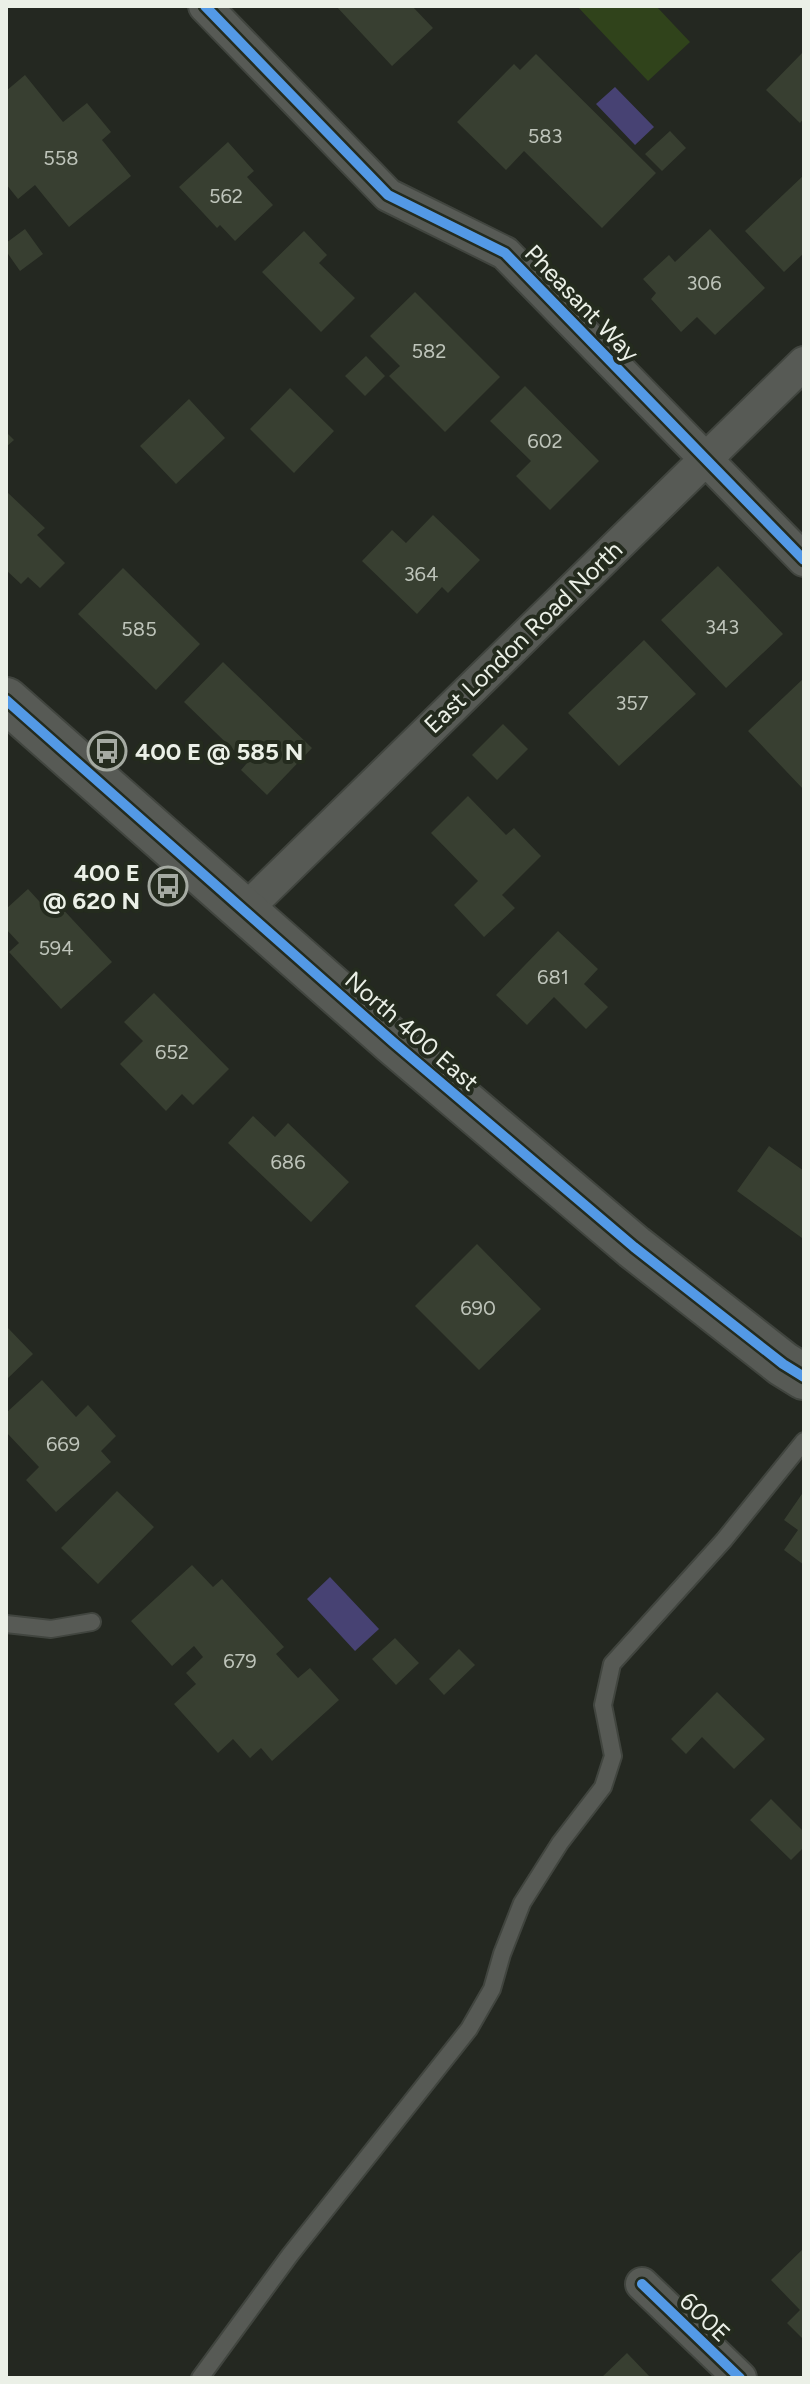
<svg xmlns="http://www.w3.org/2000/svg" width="810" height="2384" font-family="Figtree,sans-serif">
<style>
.green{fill:#30431b}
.water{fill:#474273}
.building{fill:#383f31}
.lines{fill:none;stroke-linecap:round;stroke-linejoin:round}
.lane-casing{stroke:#41453f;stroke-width:20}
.street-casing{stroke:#41453f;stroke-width:36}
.secondary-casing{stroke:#41453f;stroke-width:48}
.lane{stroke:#575a55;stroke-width:16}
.street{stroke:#575a55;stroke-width:32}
.secondary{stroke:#575a55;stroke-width:44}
.cycleway-casing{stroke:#242b1e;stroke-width:15}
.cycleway{stroke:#5399e6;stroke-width:10}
.labels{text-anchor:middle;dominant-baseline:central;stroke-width:8;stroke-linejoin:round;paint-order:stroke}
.number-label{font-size:20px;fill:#bec4ba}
.street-label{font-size:24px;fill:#ebf0e7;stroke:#242b1e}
.poi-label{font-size:24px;font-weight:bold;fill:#ebf0e7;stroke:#242b1e;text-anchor:start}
</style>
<rect width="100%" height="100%" fill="#242821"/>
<!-- green -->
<path class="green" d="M577 6H656L690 42 648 81Z"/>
<!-- water -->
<path class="water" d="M615 87 654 127 635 145 596 104Z
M330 1577 379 1629 355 1651 307 1599Z"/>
<!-- building -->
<path class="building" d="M336 6H412L433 28 392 66Z
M804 51V118L800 123 766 90Z
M536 54 656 173 602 228 524 151 506 170 457 122 514 64 520 70Z
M25 75 63 122 87 103 111 132 102 140 131 176 69 227 35 185 18 199 6 184V91Z
M670 131 686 148 662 171 645 154Z
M228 142 254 171 247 177 273 205 235 241 220 225 217 228 179 187Z
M804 175V253L784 272 745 231Z
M25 229 43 254 20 271 6 251V243Z
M710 229 765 288 715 335 697 317 681 332 651 299 656 293 643 279 669 255 675 262Z
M304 231 327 255 319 263 355 298 321 332 262 272Z
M415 292 500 377 445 432 389 376 400 366 370 336Z
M366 356 385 376 365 396 345 376Z
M525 386 599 461 550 510 516 476 531 461 490 421Z
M290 388 334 431 294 473 250 429Z
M189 399 225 438 176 484 140 446Z
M6 432 14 440 6 447Z
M6 491 45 528 37 535 65 563 40 588 28 577 21 584 6 570Z
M433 515 480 560 448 593 442 587 417 614 362 561 392 530 406 543Z
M718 566 783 634 726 688 661 620Z
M123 568 200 644 156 690 78 614Z
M644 640 696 694 619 766 568 713Z
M223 662 312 748 267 795 241 770 247 763 184 702Z
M804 678V790L748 731Z
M503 724 528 749 497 780 472 755Z
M468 796 506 835 514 828 541 856 502 895 515 908 484 937 454 905 478 881 431 833Z
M28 889 49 912 58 904 112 962 61 1009 9 952 19 943 6 929V909Z
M558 931 598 969 584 984 608 1007 586 1029 554 997 527 1025 496 995Z
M154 993 229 1069 193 1105 182 1094 166 1111 120 1064 143 1041 124 1022Z
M253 1116 275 1137 288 1123 349 1182 311 1222 228 1143Z
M769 1146 804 1171V1235L802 1238 737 1191Z
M477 1244 541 1309 479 1370 415 1306Z
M6 1326 33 1354 6 1380Z
M42 1380 76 1417 88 1405 116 1436 101 1451 111 1462 56 1512 26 1480 39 1467 6 1432V1413Z
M117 1491 154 1527 98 1584 61 1548Z
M804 1491V1565L784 1550 798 1530 784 1520Z
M192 1565 213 1587 222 1579 284 1647 276 1654 298 1678 310 1668 339 1700 272 1761 261 1748 250 1758 233 1739 218 1753 174 1704 196 1684 186 1673 203 1657 194 1646 172 1666 131 1621Z
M395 1638 419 1663 396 1685 372 1659Z
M459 1649 475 1665 444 1695 429 1679Z
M717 1692 765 1739 734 1769 702 1737 686 1754 671 1739Z
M771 1799 804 1832V1847L791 1860 750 1820Z
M804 2248V2340L787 2323 800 2310 771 2280Z
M627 2353 651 2378H601Z"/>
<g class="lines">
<!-- lane casing -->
<g class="lane-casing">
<path id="lane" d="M6 1624 51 1629 92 1622
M200 2378 290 2255 469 2029 492 1989 502 1954 522 1903 560 1843 603 1787 613 1756 603 1705 612 1664 724 1540 804 1441"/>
</g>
<!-- street casing -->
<g class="street-casing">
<path id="street" d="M205 6 388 195 505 253 804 560
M243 912 804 363
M642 2284 740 2378"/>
</g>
<!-- secondary casing -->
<g class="secondary-casing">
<path id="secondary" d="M6 700 393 1042 634 1247 783 1364 804 1377"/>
</g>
<!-- lane -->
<use href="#lane" class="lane"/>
<!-- street -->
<use href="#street" class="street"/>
<!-- secondary -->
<use href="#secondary" class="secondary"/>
<!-- cycleway casing -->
<g class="cycleway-casing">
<path id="cycleway" d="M205 6 388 195 505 253 804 560
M6 700 393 1042 634 1247 783 1364 804 1377
M642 2284 740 2378"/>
</g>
<!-- cycleway -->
<use href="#cycleway" class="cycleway"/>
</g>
<!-- icons -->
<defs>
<g id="bus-ring" transform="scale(2)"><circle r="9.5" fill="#242b1e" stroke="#a5aaa2" stroke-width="1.5"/><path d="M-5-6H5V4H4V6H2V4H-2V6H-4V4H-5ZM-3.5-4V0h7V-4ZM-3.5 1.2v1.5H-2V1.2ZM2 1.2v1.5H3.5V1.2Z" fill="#a5aaa2"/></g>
</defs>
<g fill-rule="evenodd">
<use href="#bus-ring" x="107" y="751"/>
<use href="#bus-ring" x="168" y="886"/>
</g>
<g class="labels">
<!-- number labels -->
<g class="number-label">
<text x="545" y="136">583</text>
<text x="61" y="158">558</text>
<text x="226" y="196">562</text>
<text x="704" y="283">306</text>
<text x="429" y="351">582</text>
<text x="545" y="441">602</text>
<text x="421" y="574">364</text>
<text x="722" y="627">343</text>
<text x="139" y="629">585</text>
<text x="632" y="703">357</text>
<text x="56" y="948">594</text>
<text x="553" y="977">681</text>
<text x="172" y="1052">652</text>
<text x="288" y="1162">686</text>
<text x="478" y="1308">690</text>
<text x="63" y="1444">669</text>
<text x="240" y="1661">679</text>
</g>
<!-- street labels -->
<g class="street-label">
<text transform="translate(582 303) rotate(46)">Pheasant Way</text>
<text transform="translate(523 637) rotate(-44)">East London Road North</text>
<text transform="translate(412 1031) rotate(41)">North 400 East</text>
<text transform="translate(705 2317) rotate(44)">600E</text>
</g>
<!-- poi labels -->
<g class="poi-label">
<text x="135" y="751">400 E @ 585 N</text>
<text x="140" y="872" text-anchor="end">400 E<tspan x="140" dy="28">@ 620 N</tspan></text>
</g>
</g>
<!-- border -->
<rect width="810" height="2384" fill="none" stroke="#ebf0e7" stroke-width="16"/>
</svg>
